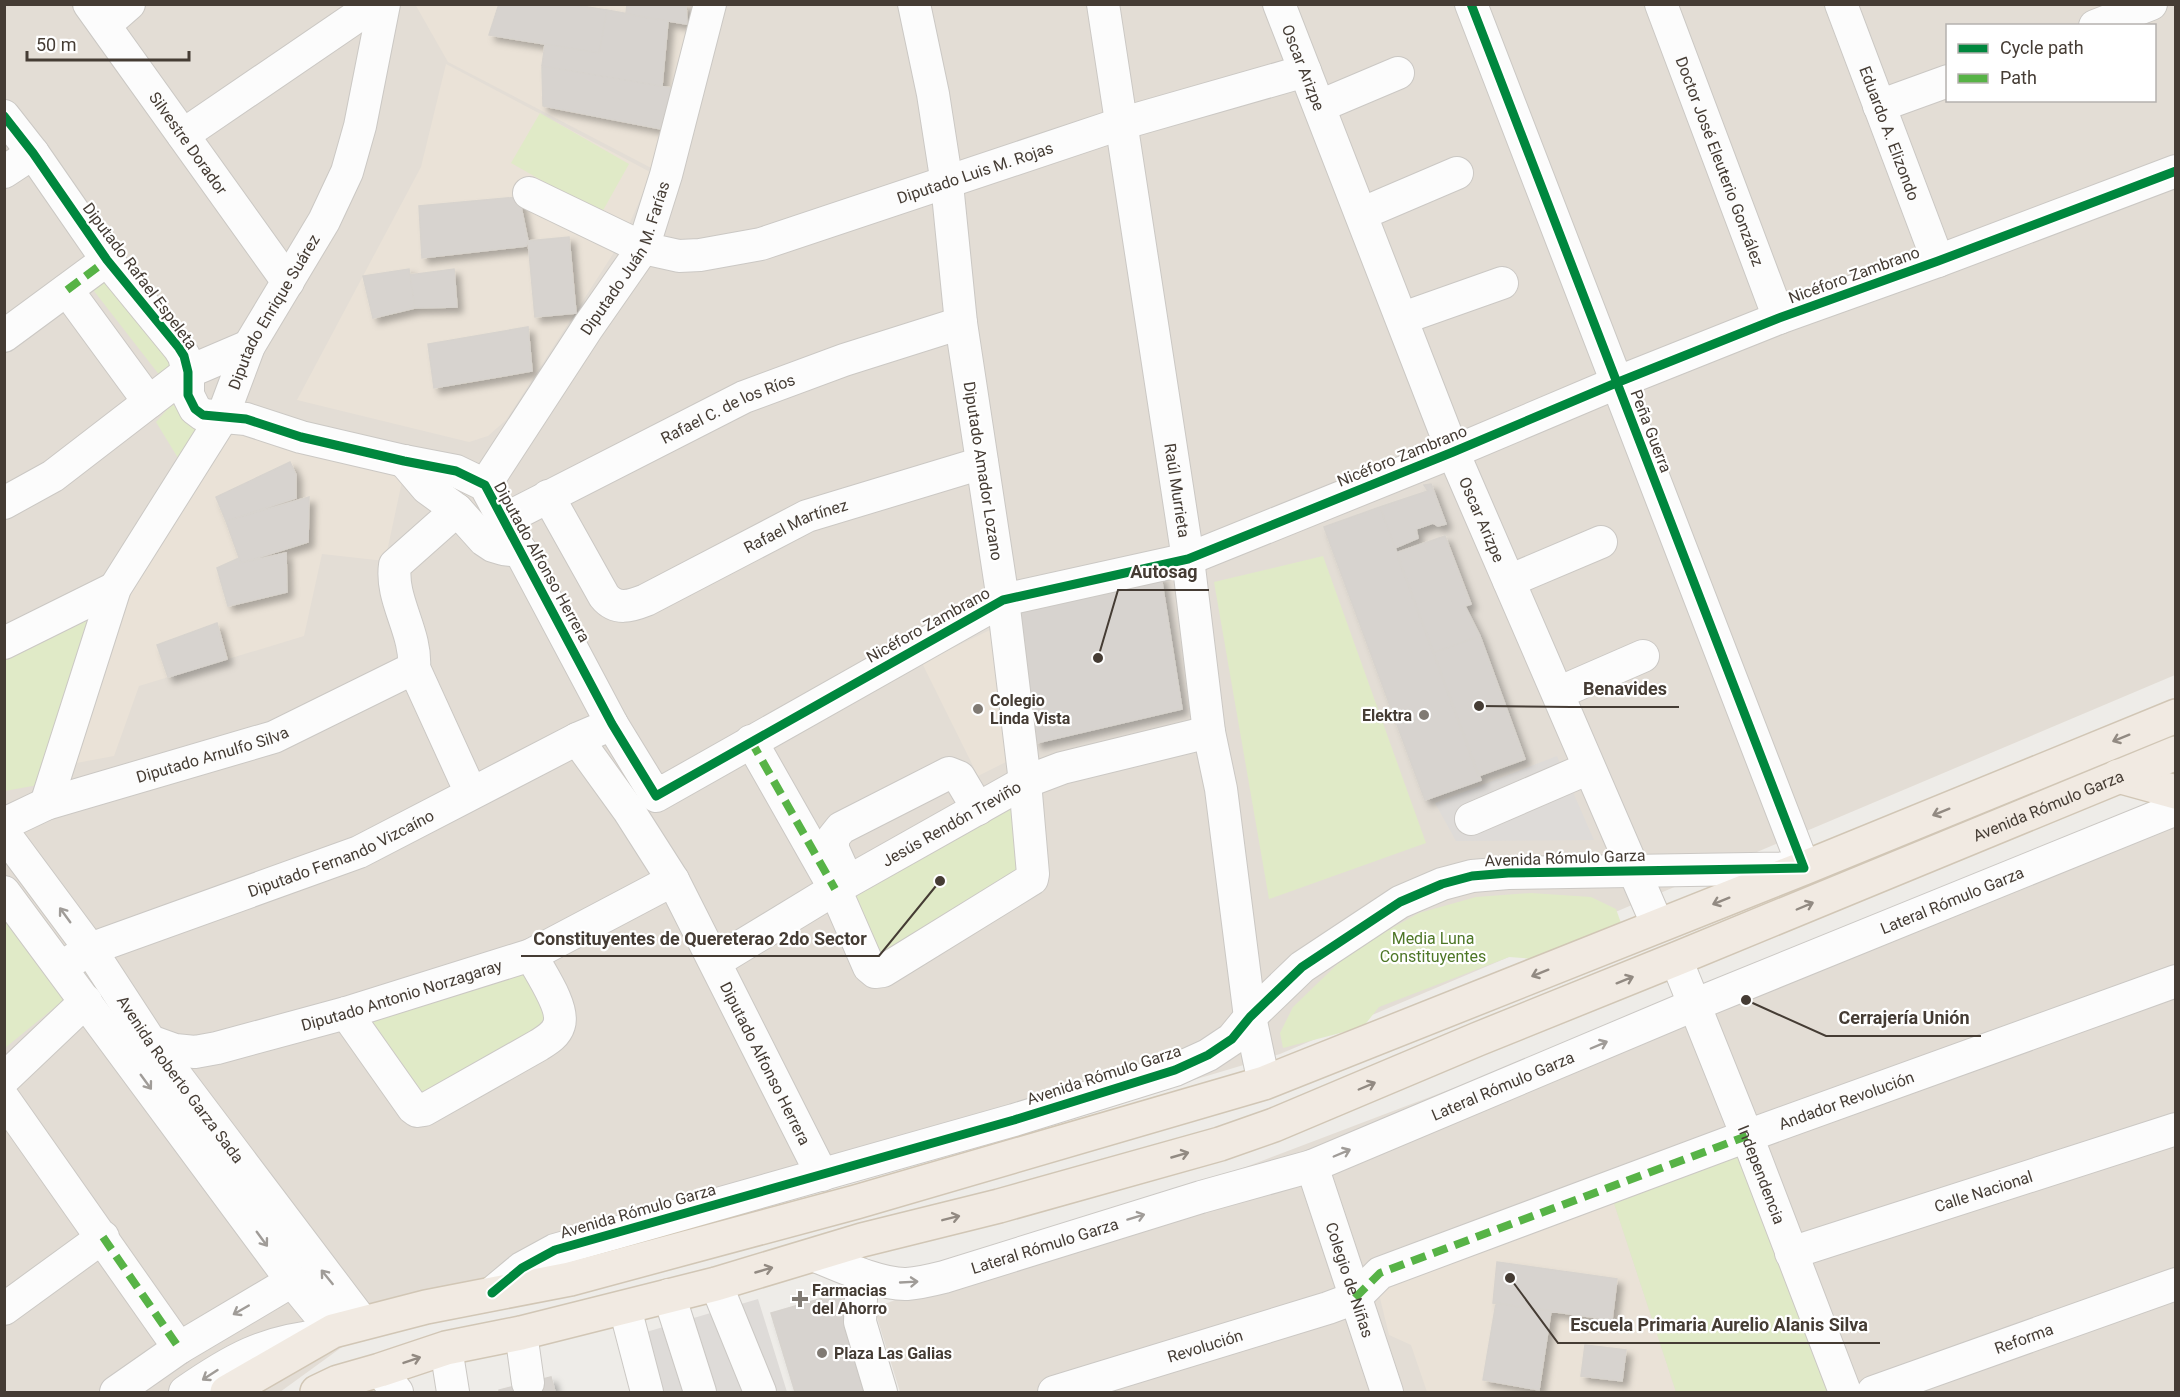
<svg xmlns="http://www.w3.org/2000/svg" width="2180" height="1397" font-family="Roboto,sans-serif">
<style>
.residential{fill:#e3ddd5;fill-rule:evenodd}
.education{fill:#eae2d7}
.park{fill:#e0eac7}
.parking{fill:#dedbd8}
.building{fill:#d7d3cf;stroke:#d7d3ce;stroke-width:1.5;filter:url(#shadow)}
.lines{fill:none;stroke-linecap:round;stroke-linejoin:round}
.minor-casing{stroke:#cbc8c4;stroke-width:34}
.major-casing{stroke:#d1c6b5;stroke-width:36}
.minor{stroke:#fcfcfc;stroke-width:32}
.major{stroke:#f1eae2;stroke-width:33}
.quiet{stroke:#57b346;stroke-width:8;stroke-dasharray:15 8;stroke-linecap:butt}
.cycleway-casing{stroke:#fff;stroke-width:13}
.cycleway{stroke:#00873e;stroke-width:9}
.oneway{stroke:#928a82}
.oneway2{stroke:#a09c98}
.poi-dot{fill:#807a73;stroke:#fff;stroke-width:2}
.labels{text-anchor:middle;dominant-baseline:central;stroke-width:4.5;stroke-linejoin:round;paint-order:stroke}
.street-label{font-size:16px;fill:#453c34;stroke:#fff}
.poi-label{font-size:16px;font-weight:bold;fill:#453c34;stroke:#fff;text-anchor:start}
.park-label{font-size:16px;fill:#4e7727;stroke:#fff}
.leader{fill:none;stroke:#453c34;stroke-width:2}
.callout-dot{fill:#453c34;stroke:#fff;stroke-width:2}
.callout-label{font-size:18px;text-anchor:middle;font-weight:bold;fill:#453c34;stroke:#fff;stroke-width:4.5;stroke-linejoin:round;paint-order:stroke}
</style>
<defs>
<filter id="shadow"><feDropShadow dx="5.5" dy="5.5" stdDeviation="3" flood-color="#0004"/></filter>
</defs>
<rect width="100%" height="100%" fill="#eeece8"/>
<!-- residential -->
<path class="residential" d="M5 5H2175V675L1280 1054 371 1326 280 1392H5ZM1948 26H2154V100H1948Z
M2175 814V1392H900L874 1308Z"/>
<!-- education -->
<path class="education" d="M415 4 690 5 676 95 657 171 448 62Z
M446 64 652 173 622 240 506 420 488 436 469 442 297 400 421 167Z
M225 430 404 472 385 561 322 554 304 636 139 686 114 756 71 764 134 572Z
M996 627 1020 755 978 776 922 663Z
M1606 1179 1676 1392H1427L1411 1345 1389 1335 1378 1290Z"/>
<!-- park -->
<path class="park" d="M540 113 629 164 601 214 511 163Z
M106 269 180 369 164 381 87 282Z
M172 404 202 430 178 458 156 422Z
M1323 556 1426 843 1269 899 1214 582Z
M99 605 38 785 5 791V650Z
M1016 792 1031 874 883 959 848 889Z
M1531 893 1591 897 1616 909 1621 923 1535 959 1509 957 1379 1007 1363 1027 1283 1048 1280 1033 1293 1007 1351 951 1419 913 1476 897Z
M12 917 71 994 5 1048V922Z
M524 966 556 1022 422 1092 362 1010Z
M1735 1131 1837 1392H1676L1606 1179Z"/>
<!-- parking -->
<path class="parking" d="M1557 756 1594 840 1456 841 1435 803Z
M758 1299 787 1392H640L626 1338Z"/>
<!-- building -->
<path class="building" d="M499 4H569L607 10 599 53 489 35Z
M627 4H686L687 24 626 14Z
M607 10 668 21 662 86 542 66 545 44 599 53Z
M542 66 672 88 667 130 543 106Z
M519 197 528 241 526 246 422 258 419 206Z
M569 237 576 313 535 317 528 241Z
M409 269 415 308 373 318 363 276Z
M454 269 457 307 415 308 410 275Z
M528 327 532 371 434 388 428 344Z
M290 462 296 475V498L226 521 216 497Z
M1431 484 1446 524 1438 526 1433 523 1416 529 1418 538 1395 548 1380 507 1428 491 1424 485Z
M309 497 308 542 241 563 226 521Z
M1380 507 1481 780 1425 800 1324 527Z
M1445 536 1471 604 1465 606 1480 636 1433 653 1396 553Z
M286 553 287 592 228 606 217 568 239 558 241 563Z
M1161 576 1182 709 1036 743 1012 606Z
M217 623 227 659 168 677 157 645Z
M1480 636 1525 759 1478 776 1433 653Z
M1497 1262 1617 1279 1612 1320 1493 1303Z
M844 1292 873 1392H795L771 1313Z
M1496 1303 1551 1311 1539 1390 1483 1380Z
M1585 1345 1626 1350 1622 1381 1581 1376Z
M551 1377 555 1392H499V1390Z"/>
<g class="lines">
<!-- minor casing -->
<g class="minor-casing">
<g id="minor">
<path id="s1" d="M89 4 288 282"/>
<path id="s2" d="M1103 4 1188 559 1209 732 1221 789 1250 1017 1264 1083"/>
<path id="s3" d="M1279 4 1453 452 1658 926"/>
<path id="s4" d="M1661 4 1779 318"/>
<path id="s5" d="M1841 4 1938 261"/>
<path d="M105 25 129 4"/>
<path d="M2095 26 2151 4"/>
<path d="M1320 106 1398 73"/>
<path d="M1879 106 1948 81"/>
<path d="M4 116 33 153 107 260 179 348 184 356 188 372V395L195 409 203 415 246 419 301 437 404 461 456 471 485 485 612 724 656 796 1003 600 1188 559 1453 452 1616 383 1779 318 1938 261 2176 171"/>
<path d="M183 135 375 4"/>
<path d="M4 172 33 153"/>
<path id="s6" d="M529 193 643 248 679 256 700 255 761 244 1120 124 1305 71"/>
<path d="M1361 214 1457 173"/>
<path d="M67 290 149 402"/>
<path d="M1403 318 1502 283"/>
<path d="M4 336 107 260"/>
<path d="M404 461 427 488 457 510 484 540 493 546 503 549 521 551"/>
<path id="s7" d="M485 485 588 327 643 248 666 175 710 4"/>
<path id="s8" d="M548 496 604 596C616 611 631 606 646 600L807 516 982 463"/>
<path d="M4 503 53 476 188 372 249 346"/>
<path d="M457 510 395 565C390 600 417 632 414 668L471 793"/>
<path id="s9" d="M505 519 744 397 844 360 961 323"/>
<path d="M1509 581 1601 542"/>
<path d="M4 643 115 588"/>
<path d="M1558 693 1643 656"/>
<path id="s10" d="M577 739 629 811 673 880 822 1175"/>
<path d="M751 741 835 889 869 967 875 972 883 971 1032 879 1033 874 1025 782 1003 600 961 323 947 184 933 94 914 4"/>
<path id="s11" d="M46 804 115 588 222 418 249 346 324 221 347 172 360 126 384 4"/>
<path d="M1471 819 1589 768"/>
<path id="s12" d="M4 824 46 804 274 737 414 668"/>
<path id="s13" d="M4 833 90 949 150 1041 363 1323"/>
<path d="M847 880 833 849V838L841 828 949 773 959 777 978 809"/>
<path d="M4 892 292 1281 333 1331"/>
<path id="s14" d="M1676 959 1747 1136 1845 1392"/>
<path id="s15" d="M715 962 835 889 1025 782 1062 768 1209 732"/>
<path id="s16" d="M62 967 90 949 359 852 577 739 612 724"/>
<path d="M346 1013 413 1108 417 1111 424 1110 539 1045C547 1040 556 1035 559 1025 565 1007 539 971 531 955"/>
<path id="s17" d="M115 1040 150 1041 175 1050 195 1052 217 1048 346 1013 531 955 673 880"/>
<path d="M4 1079 86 1001"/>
<path d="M4 1099 179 1348"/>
<path id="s18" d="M1312 1166 1387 1392"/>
<path id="s19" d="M1791 1253 2176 1129"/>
<path id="s20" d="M813 1255C838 1265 880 1285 907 1284 920 1283 932 1280 944 1277L1201 1197 1312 1166 1694 1005 2176 809"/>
<path d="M862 1275 860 1322 881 1392"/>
<path d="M716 1284 760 1392"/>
<path d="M492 1293 522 1268 555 1250 1014 1120 1175 1070 1208 1055 1232 1039 1250 1017 1302 967 1400 902 1442 884 1472 876 1508 873 1804 868 1471 4"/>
<path d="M669 1295 700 1392"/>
<path d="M625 1308 647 1392"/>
<path d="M4 1309 103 1237"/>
<path d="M521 1333 528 1383"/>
<path d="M446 1348 453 1392"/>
<path d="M380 1370 397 1392"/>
<path d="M116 1392 179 1348 292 1281"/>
<path d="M185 1392C231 1360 266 1340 323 1336"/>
<path id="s21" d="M1054 1392 1328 1308 1355 1298 1380 1273 1747 1136 2176 981"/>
<path id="s22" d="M1873 1392 2176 1284"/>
</g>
</g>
<!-- major casing -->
<g class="major-casing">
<g id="major">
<path d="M2118 776 2176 792"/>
<path d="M227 1392 333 1331 426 1307 570 1279 856 1202 1264 1083 1804 868 2176 716"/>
<path id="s23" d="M317 1392 338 1382 380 1370 446 1348 521 1333 716 1284 862 1240 999 1206 1220 1144 1274 1125 1478 1039 1676 959 2176 753"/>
</g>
</g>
<!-- minor -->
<use href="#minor" class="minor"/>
<!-- major -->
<use href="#major" class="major"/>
<!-- quiet -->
<path class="quiet" d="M67 290 107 260
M751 741 835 889
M103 1237 179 1348
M1355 1298 1380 1273 1747 1136"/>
<!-- cycleway casing -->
<g class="cycleway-casing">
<path id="cycleway" d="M4 116 33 153 107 260 179 348 184 356 188 372V395L195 409 203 415 246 419 301 437 404 461 456 471 485 485 612 724 656 796 1003 600 1188 559 1453 452 1616 383 1779 318 1938 261 2176 171
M492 1293 522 1268 555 1250 1014 1120 1175 1070 1208 1055 1232 1039 1250 1017 1302 967 1400 902 1442 884 1472 876 1508 873 1804 868 1471 4"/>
</g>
<!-- cycleway -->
<use href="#cycleway" class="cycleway"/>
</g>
<!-- one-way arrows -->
<defs><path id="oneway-shaft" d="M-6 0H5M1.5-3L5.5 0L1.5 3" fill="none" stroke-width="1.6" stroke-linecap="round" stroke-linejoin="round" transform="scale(1.5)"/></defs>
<g class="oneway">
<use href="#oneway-shaft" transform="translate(2121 738) rotate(158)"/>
<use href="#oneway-shaft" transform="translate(1941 812) rotate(158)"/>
<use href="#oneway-shaft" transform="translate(1721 901) rotate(158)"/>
<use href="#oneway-shaft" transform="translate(1805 906) rotate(-23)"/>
<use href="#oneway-shaft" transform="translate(1540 973) rotate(158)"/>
<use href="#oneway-shaft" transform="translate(1625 980) rotate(-22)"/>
<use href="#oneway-shaft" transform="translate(1367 1086) rotate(-23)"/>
<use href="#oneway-shaft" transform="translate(1180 1155) rotate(-16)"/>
<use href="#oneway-shaft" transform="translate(951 1218) rotate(-14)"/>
<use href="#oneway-shaft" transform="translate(764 1270) rotate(-16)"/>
<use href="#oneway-shaft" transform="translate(412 1360) rotate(-19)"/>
</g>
<g class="oneway2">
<use href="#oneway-shaft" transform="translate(65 915) rotate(-126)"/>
<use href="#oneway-shaft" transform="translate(1599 1045) rotate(-23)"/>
<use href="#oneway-shaft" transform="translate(146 1082) rotate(54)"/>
<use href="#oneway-shaft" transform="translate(1342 1153) rotate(-23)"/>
<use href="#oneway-shaft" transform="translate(1136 1217) rotate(-17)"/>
<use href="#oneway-shaft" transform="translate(262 1239) rotate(54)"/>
<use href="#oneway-shaft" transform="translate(327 1277) rotate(-129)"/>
<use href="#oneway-shaft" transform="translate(909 1282) rotate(-3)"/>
<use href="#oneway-shaft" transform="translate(241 1310) rotate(150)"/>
<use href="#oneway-shaft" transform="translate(210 1375) rotate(147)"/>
</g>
<!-- markers -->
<g class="poi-dot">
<circle cx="978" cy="709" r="6"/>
<circle cx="1424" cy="715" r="6"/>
<path d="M797 1290h6v6h6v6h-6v6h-6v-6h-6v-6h6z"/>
<circle cx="822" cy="1353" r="6"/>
</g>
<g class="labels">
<!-- street labels -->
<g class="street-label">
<text stroke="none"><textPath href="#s3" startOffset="68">Oscar Arizpe</textPath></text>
<text stroke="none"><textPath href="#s5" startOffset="138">Eduardo A. Elizondo</textPath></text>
<text stroke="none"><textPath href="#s1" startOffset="171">Silvestre Dorador</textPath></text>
<text stroke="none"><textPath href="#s4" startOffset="168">Doctor José Eleuterio González</textPath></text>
<text stroke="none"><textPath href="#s6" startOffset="472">Diputado Luis M. Rojas</textPath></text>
<text stroke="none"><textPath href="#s7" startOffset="268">Diputado Juán M. Farías</textPath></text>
<text transform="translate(1854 275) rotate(-20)">Nicéforo Zambrano</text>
<text transform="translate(140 276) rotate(53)">Diputado Rafael Espeleta</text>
<text stroke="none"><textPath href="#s11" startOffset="546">Diputado Enrique Suárez</textPath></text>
<text stroke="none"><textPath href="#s9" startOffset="249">Rafael C. de los Ríos</textPath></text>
<text transform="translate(1651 431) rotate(69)">Peña Guerra</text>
<text transform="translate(1402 456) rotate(-22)">Nicéforo Zambrano</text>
<text transform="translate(983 471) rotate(81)">Diputado Amador Lozano</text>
<text stroke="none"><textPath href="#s2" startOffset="492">Raúl Murrieta</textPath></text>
<text stroke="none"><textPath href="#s3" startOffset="554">Oscar Arizpe</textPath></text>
<text stroke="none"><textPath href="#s8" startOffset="328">Rafael Martínez</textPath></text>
<text transform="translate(542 562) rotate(61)">Diputado Alfonso Herrera</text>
<text transform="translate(928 625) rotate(-29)">Nicéforo Zambrano</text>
<text stroke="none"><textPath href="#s12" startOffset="220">Diputado Arnulfo Silva</textPath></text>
<text stroke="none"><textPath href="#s23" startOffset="1832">Avenida Rómulo Garza</textPath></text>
<text stroke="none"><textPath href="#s15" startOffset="274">Jesús Rendón Treviño</textPath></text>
<text stroke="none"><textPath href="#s16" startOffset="302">Diputado Fernando Vizcaíno</textPath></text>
<text transform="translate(1565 858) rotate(-2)">Avenida Rómulo Garza</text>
<text stroke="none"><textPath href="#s20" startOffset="1214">Lateral Rómulo Garza</textPath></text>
<text stroke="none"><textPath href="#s17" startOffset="296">Diputado Antonio Norzagaray</textPath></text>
<text stroke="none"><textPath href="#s10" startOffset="376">Diputado Alfonso Herrera</textPath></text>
<text transform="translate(1104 1075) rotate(-18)">Avenida Rómulo Garza</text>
<text stroke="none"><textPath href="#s13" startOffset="303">Avenida Roberto Garza Sada</textPath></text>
<text stroke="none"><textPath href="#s20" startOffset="728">Lateral Rómulo Garza</textPath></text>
<text stroke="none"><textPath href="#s21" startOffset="848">Andador Revolución</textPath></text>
<text stroke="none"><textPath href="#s14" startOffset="232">Independencia</textPath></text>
<text stroke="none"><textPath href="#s19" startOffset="202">Calle Nacional</textPath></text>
<text transform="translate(638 1211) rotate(-16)">Avenida Rómulo Garza</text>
<text stroke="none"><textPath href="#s20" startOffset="242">Lateral Rómulo Garza</textPath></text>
<text stroke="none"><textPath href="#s18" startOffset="120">Colegio de Niñas</textPath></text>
<text stroke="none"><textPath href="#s22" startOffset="160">Reforma</textPath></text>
<text stroke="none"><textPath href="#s21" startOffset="158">Revolución</textPath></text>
</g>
<!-- poi labels -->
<g class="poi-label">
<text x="990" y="700">Colegio<tspan x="990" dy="18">Linda Vista</tspan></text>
<text x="1412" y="715" text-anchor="end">Elektra</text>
<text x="812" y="1290">Farmacias<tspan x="812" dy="18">del Ahorro</tspan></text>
<text x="834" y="1353">Plaza Las Galias</text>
</g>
<!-- park labels -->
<g class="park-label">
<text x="1433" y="938">Media Luna<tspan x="1433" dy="18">Constituyentes</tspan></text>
</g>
</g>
<!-- callouts -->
<path class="leader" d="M1098 658L1118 590H1209M1479 706L1571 707H1679M940 881L879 956H521M1746 1000L1826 1036H1981M1510 1278L1558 1343H1880"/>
<g class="callout-dot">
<circle cx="1098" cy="658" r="6"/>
<circle cx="1479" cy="706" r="6"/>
<circle cx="940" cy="881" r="6"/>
<circle cx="1746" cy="1000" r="6"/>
<circle cx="1510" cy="1278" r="6"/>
</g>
<g class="callout-label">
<text x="1164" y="578">Autosag</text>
<text x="1625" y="695">Benavides</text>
<text x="700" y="945">Constituyentes de Quereterao 2do Sector</text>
<text x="1904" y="1024">Cerrajería Unión</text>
<text x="1719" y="1331">Escuela Primaria Aurelio Alanis Silva</text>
</g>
<!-- border -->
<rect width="2180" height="1397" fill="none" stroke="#453c34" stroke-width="12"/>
<!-- legend -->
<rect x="1946" y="24" width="210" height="78" fill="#ffffff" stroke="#b5b1ae" stroke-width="1.5"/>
<rect x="1958" y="44" width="30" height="9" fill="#00873e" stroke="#b5b1ae" stroke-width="1.5"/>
<text x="2000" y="54" font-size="18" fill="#453c34">Cycle path</text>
<rect x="1958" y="74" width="30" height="9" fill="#57b346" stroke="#b5b1ae" stroke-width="1.5"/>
<text x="2000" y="84" font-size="18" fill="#453c34">Path</text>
<!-- scale -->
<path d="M27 51v9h162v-9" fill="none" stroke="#453c34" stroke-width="3"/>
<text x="36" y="51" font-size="18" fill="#453c34" stroke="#ffffff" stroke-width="4.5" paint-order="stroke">50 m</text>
</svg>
